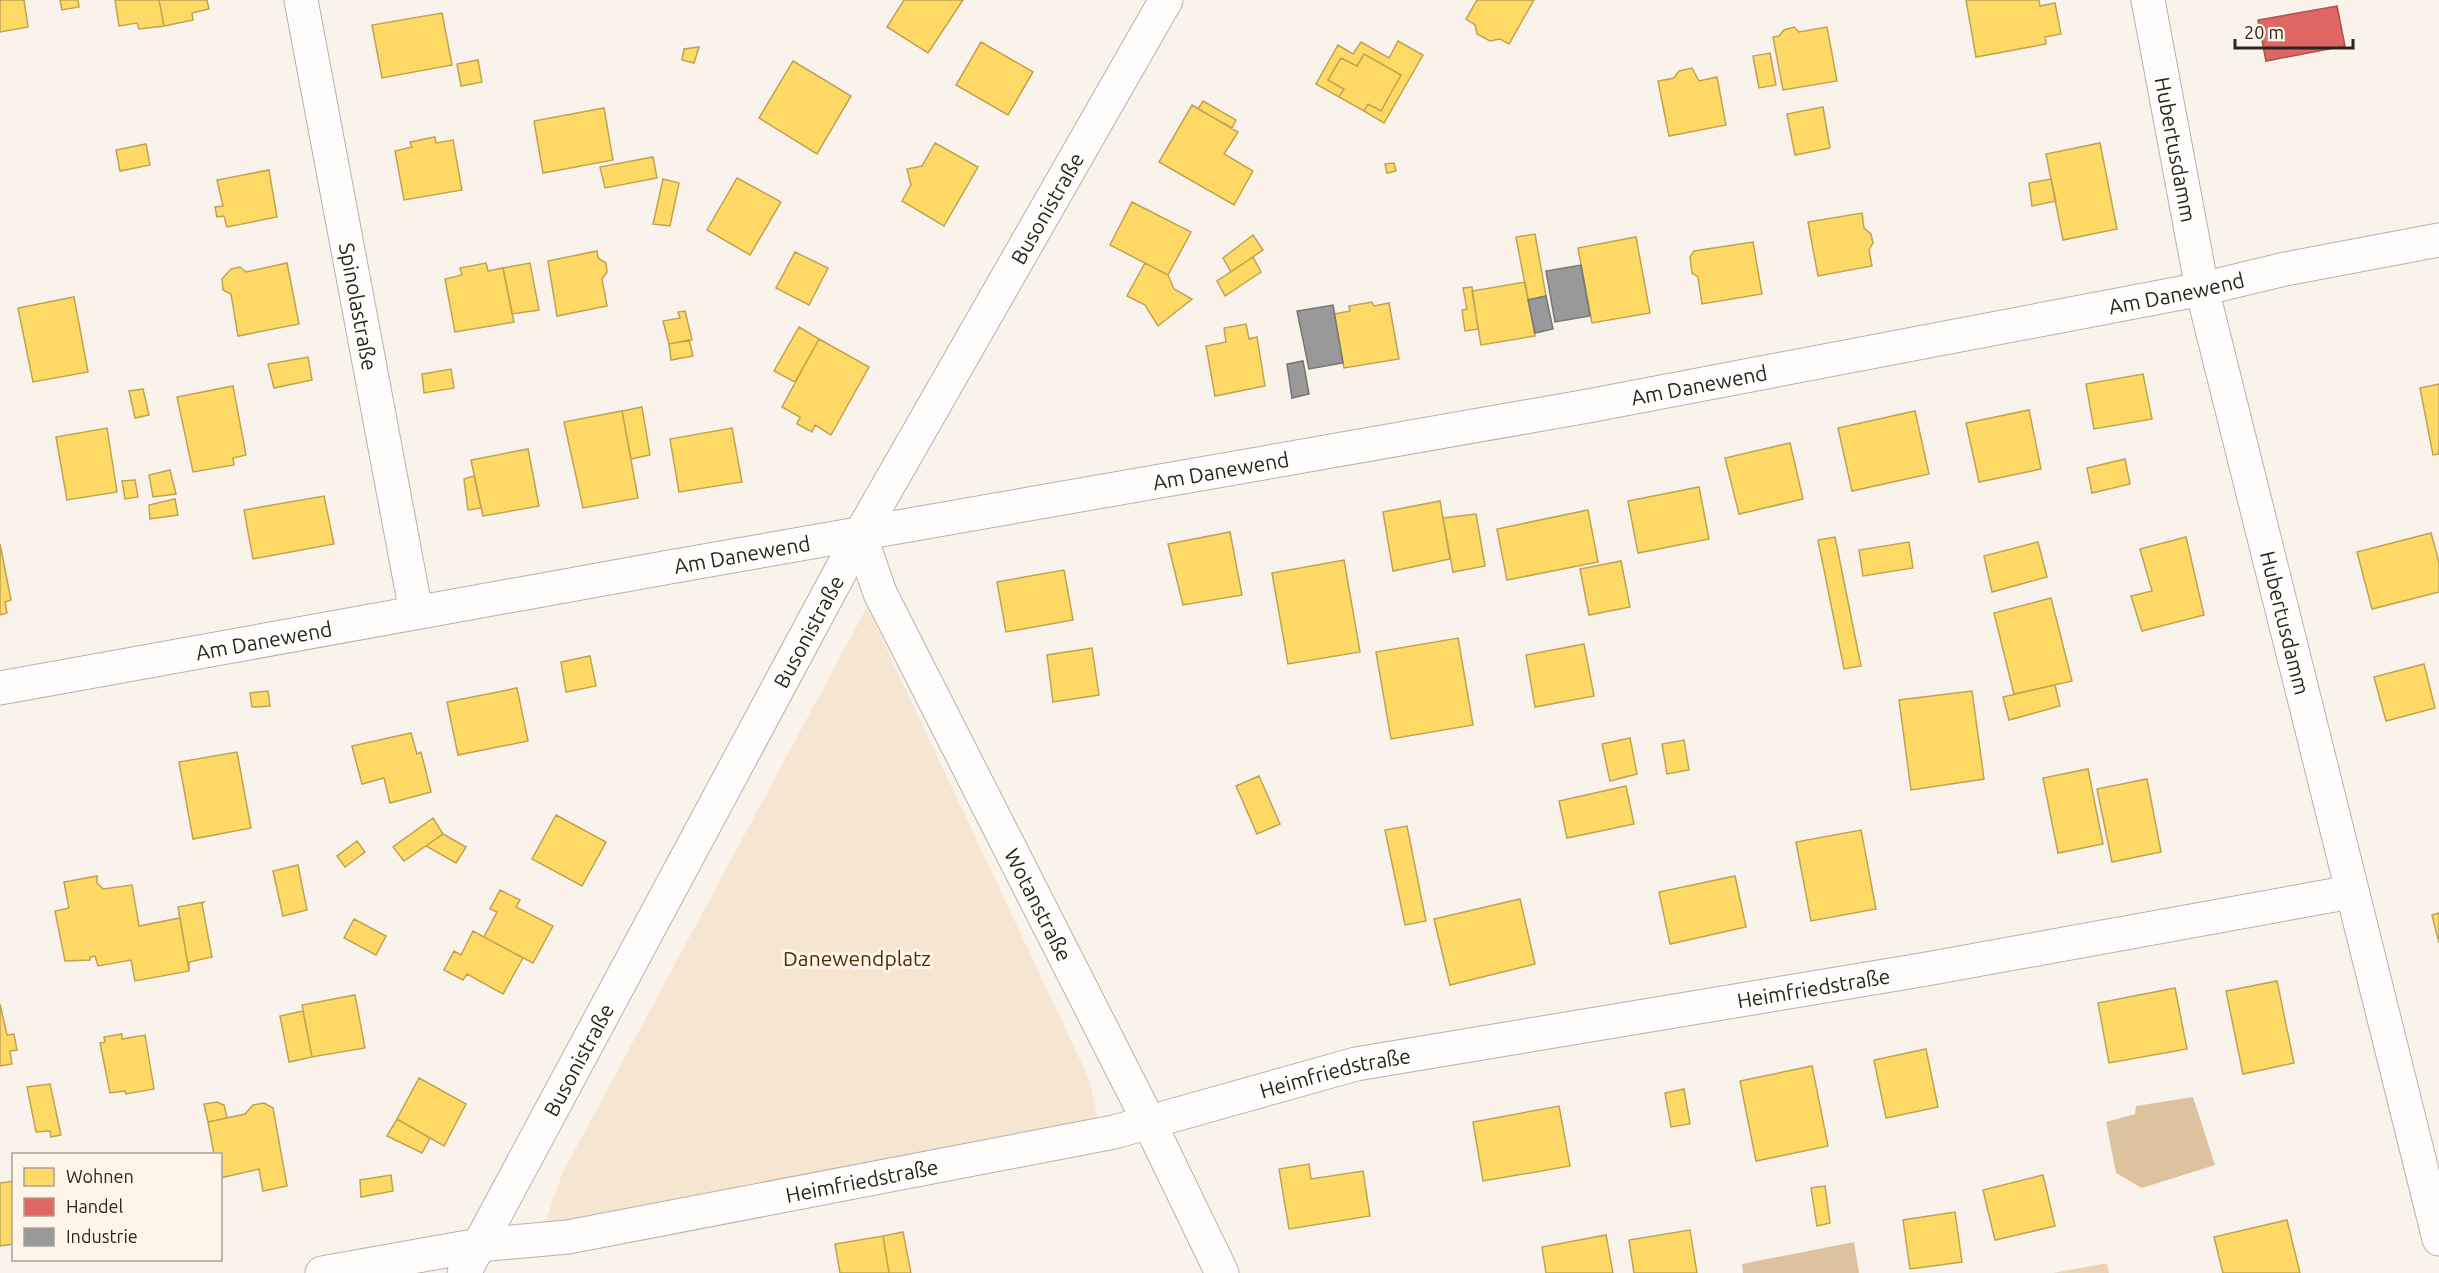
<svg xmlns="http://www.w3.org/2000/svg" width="2439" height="1273" font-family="Ubuntu,sans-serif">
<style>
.green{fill:#f6e5d0}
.forest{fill:#ebd3b5}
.water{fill:#dec19e}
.homes{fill:#ffd966;stroke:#bfa351;stroke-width:1.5}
.shops{fill:#e06666;stroke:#a95251;stroke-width:1.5}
.industry{fill:#999;stroke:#777675;stroke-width:1.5}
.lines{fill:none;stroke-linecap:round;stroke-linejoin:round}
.minor-casing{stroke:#b6b2ad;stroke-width:35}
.tertiary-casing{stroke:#b6b2ad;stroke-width:35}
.minor{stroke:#fefdfc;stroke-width:33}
.tertiary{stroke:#fefdfc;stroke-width:33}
.labels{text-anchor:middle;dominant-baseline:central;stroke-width:6;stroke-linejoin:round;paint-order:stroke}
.street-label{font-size:21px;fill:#292520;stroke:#fef4e7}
.park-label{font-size:21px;fill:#4a2f08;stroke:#fef4e7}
</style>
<rect width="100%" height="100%" fill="#f9f3ec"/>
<!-- green -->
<path class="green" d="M867 607 1089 1079 1098 1120 543 1229 562 1174Z"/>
<!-- forest -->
<path class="forest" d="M2107 1264 2109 1273H2053L2102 1264Z"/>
<!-- water -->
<path class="water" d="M2193 1097 2215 1165 2142 1188 2116 1173 2106 1122 2135 1114 2136 1106Z
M1854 1242 1859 1273H1743L1742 1264Z"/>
<!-- homes -->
<path class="homes" d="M0 0H24L28 27 0 32Z
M60 0H78L79 7 62 10Z
M115 0H159L164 26 139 29 137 23 119 26Z
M159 0H207L209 9 192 13 193 20 164 26Z
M904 0H963L928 53 887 27Z
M1477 0H1476H1534L1509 44 1500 39 1490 41 1477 34 1475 25 1466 19Z
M1966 0H2039L2040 6 2055 3 2061 34 2045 37 2046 44 1976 57Z
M442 13 452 65 382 78 372 25Z
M1794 27 1799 32 1827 27 1837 81 1783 90 1773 37 1779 36 1784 30Z
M1398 41 1423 55 1384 123 1364 111 1368 104 1381 111 1401 75 1364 54 1357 66 1341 58 1328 80 1344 89 1339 97 1316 84 1338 45 1353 54 1361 42 1389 58Z
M981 42 1033 72 1008 115 956 85Z
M699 47 694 63 682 60 684 49Z
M1770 53 1776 85 1759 88 1753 56Z
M1364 54 1401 75 1381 111 1368 104 1364 111 1339 97 1344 89 1328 80 1341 58 1357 66Z
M478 60 482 82 461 86 457 64Z
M793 61 851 96 817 154 759 118Z
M1692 68 1699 81 1717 77 1726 125 1669 136 1658 81 1674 78 1679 71Z
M1203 101 1236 120 1232 128 1198 109Z
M1192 105 1238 132 1224 154 1253 171 1234 205 1159 162Z
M1823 107 1830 148 1795 155 1787 114Z
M604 108 613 160 543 173 534 121Z
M435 137 436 143 453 140 462 190 404 200 395 151 412 147 410 142Z
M935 143 978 167 944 226 902 201 911 185 907 169 922 166Z
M2100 143 2117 229 2063 240 2046 154Z
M146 144 150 165 120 171 116 150Z
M653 157 657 178 605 188 600 167Z
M1394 163 1396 171 1387 173 1385 164Z
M269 170 277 217 227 227 224 216 217 217 215 207 223 206 217 180Z
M737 178 781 202 750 255 707 230Z
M663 179 679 183 670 226 653 224Z
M2051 179 2056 201 2032 206 2029 183Z
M1132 202 1191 232 1168 275 1110 245Z
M1862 213 1864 228 1871 234 1873 243 1869 250 1872 266 1818 276 1808 222Z
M1535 234 1546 296 1528 300 1516 237Z
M1253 235 1263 250 1231 272 1223 258Z
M1636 237 1650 313 1592 323 1578 248Z
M1753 242 1762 294 1702 304 1698 277 1692 273 1690 257 1694 251Z
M597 251 598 258 606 263 607 272 602 279 607 306 557 316 548 261Z
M795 252 828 268 809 305 776 288Z
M1253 257 1261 272 1225 296 1217 281Z
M287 263 299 324 238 336 231 294 223 290 222 279 231 269 240 267 246 272Z
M486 263 488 271 503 268 514 322 455 332 445 279 462 275 460 268Z
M530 263 539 310 512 314 503 268Z
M1145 263 1168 275 1174 289 1192 299 1158 326 1145 305 1127 296Z
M1525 282 1535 336 1481 345 1472 291Z
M1472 287 1478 329 1465 331 1462 310 1467 309 1463 288Z
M74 297 88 372 33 382 18 308Z
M1372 302 1374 306 1389 303 1399 359 1344 368 1334 314 1350 311 1349 306Z
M685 311 692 340 669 344 663 321 680 318 678 312Z
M1246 324 1249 339 1257 337 1265 386 1215 396 1206 346 1226 342 1224 328Z
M799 327 819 339 795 382 774 371Z
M819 339 869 367 831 435 815 425 812 432 797 424 800 417 782 407Z
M689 340 693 356 671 360 669 344Z
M308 357 312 380 274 388 268 364Z
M451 369 454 388 424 393 422 374Z
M2143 374 2152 419 2094 429 2086 384Z
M2439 384V454L2433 455 2420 388Z
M233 386 246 455 233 458 234 465 193 472 177 397Z
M143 389 149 415 135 418 129 391Z
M642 407 650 455 631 459 622 411Z
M2029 410 2041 469 1979 482 1966 423Z
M622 411 638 498 583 508 564 422Z
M1915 411 1929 474 1852 491 1838 428Z
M107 428 117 492 67 500 56 437Z
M732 428 742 482 679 492 670 439Z
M1790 443 1803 499 1739 514 1725 458Z
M528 449 539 506 483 516 471 460Z
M2125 459 2130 484 2092 493 2087 468Z
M170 470 176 494 153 497 149 475Z
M474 476 481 508 468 510 464 479Z
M135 480 138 497 125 499 122 481Z
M1699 487 1709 539 1638 553 1628 501Z
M324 496 334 544 253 559 244 510Z
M175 499 178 515 150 519 149 505Z
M1440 501 1450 559 1393 571 1383 512Z
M1588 510 1598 562 1507 580 1497 529Z
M1476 514 1485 566 1453 572 1443 518Z
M1230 532 1242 595 1183 605 1168 544Z
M2431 533 2439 562V592L2372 609 2357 552Z
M1835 537 1861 666 1844 669 1818 540Z
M2186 537 2204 615 2142 631 2131 596 2152 591 2140 549Z
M1909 542 1913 568 1863 576 1859 550Z
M2038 542 2047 577 1992 592 1984 556Z
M0 544 11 600 5 602 7 613 0 615Z
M1344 560 1360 652 1288 664 1272 573Z
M1621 561 1630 607 1589 615 1580 569Z
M1064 570 1073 620 1006 632 997 582Z
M2051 598 2072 681 2014 694 1994 613Z
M1458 638 1473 725 1391 739 1376 652Z
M1584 644 1594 696 1535 707 1526 655Z
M1092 648 1099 695 1053 702 1047 655Z
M590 656 596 686 566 692 561 662Z
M2424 664 2435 708 2386 721 2374 677Z
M2055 685 2060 706 2009 720 2003 697Z
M517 688 528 741 458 755 447 702Z
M268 691 270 706 252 707 250 693Z
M1972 691 1984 779 1911 790 1899 700Z
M411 733 417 754 421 752 431 792 390 803 384 778 362 784 352 746Z
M1630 738 1637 774 1610 781 1602 744Z
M1684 740 1689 770 1667 774 1662 744Z
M237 752 251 828 193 839 179 762Z
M2088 769 2103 844 2058 853 2043 778Z
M1259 776 1280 824 1257 834 1236 786Z
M2147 779 2161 852 2112 862 2097 789Z
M1626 786 1634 824 1567 838 1559 801Z
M556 815 606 842 582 886 532 859Z
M433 818 443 834 404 861 393 847Z
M1407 826 1426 921 1405 925 1385 830Z
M1861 830 1876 909 1811 921 1796 842Z
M443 834 466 847 456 863 426 846Z
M357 841 365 852 345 867 337 856Z
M298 865 307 910 283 916 273 871Z
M97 876V883L103 889 132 885 139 926 180 918 189 971 135 981 131 960 98 966 95 956 90 957V960L65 961 55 911 69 908 64 882Z
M1735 876 1746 927 1670 944 1659 892Z
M500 890 520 900 516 907 553 926 533 963 484 937 497 912 490 909Z
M1520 899 1535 964 1450 985 1434 919Z
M204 902 202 904 212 957 189 962V971L178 907Z
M2439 913V943L2432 915Z
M354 919 386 936 376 955 344 938Z
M473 931 523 958 503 994 467 974 463 980 444 970 454 951 461 955Z
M2277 981 2294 1063 2243 1074 2226 991Z
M2175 988 2187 1049 2109 1063 2098 1003Z
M355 995 365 1048 312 1057 302 1005Z
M0 1004 7 1035 14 1034 17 1050 10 1051 12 1064 0 1066Z
M303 1011 312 1057 289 1062 280 1016Z
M122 1034V1039L145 1035 154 1089 126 1094 125 1091 110 1093 100 1043 105 1042 104 1037Z
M1926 1049 1938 1107 1886 1118 1874 1060Z
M1812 1066 1828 1146 1756 1161 1740 1081Z
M419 1078 466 1104 444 1146 397 1119Z
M50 1084 61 1135 51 1137 50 1131 36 1132 27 1087Z
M1684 1089 1690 1124 1671 1127 1665 1093Z
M217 1102 224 1105 227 1118 208 1122 204 1104Z
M264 1103 273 1108 287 1186 263 1191 259 1169 220 1178V1154H214L208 1122 245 1114 253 1105Z
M1559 1106 1570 1166 1483 1181 1473 1122Z
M397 1119 430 1138 422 1153 387 1136Z
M1309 1164 1311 1179 1363 1171 1370 1216 1289 1229 1279 1169Z
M391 1175 393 1191 361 1197 360 1180Z
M2043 1175 2055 1226 1995 1240 1983 1190Z
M14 1181V1244L0 1246V1183Z
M1825 1186 1830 1223 1817 1226 1811 1188Z
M1955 1212 1962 1262 1910 1269 1903 1220Z
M2287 1220 2300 1273H2223L2214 1237Z
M1690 1230 1697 1273H1634L1629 1240Z
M903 1232 911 1273H889L883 1236Z
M1606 1235 1613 1273H1546L1542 1247Z
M883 1236 889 1273H840L835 1244Z"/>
<!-- shops -->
<path class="shops" d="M2337 6 2345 46 2266 61 2258 20Z"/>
<!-- industry -->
<path class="industry" d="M1581 265 1590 316 1555 322 1546 271Z
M1546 296 1553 329 1535 333 1528 300Z
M1333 305 1343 363 1309 369 1297 311Z
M1303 361 1309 394 1292 398 1287 364Z"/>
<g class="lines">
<!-- minor casing -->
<g class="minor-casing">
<g id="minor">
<path id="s1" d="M301 0 416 612"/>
<path id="s2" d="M860 535 880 593 1148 1120 1222 1273"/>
<path id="s3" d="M0 688 664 568 1588 406 2202 289 2285 269 2439 240"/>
<path id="s4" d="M322 1273 479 1245 568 1237 1114 1132 1356 1064 1921 970 2351 892"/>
<path id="s5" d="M464 1273 860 535 1166 0"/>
</g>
</g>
<!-- tertiary casing -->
<g class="tertiary-casing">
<g id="tertiary">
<path id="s6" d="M2148 0 2202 289 2439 1239"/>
</g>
</g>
<!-- minor -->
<use href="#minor" class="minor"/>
<!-- tertiary -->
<use href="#tertiary" class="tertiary"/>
</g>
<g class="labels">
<!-- street labels -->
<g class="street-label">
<text stroke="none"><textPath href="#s6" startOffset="152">Hubertusdamm</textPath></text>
<text stroke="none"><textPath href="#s5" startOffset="1214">Busonistraße</textPath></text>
<text stroke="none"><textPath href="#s3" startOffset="2212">Am Danewend</textPath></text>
<text stroke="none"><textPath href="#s1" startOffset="312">Spinolastraße</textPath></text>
<text stroke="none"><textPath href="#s3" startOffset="1726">Am Danewend</textPath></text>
<text stroke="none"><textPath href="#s3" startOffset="1240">Am Danewend</textPath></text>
<text stroke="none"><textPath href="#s3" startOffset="754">Am Danewend</textPath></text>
<text stroke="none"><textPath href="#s6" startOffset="638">Hubertusdamm</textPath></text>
<text stroke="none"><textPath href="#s5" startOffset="728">Busonistraße</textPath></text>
<text stroke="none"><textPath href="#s3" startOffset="268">Am Danewend</textPath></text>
<text stroke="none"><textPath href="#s2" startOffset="411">Wotanstraße</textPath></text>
<text stroke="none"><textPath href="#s4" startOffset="1520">Heimfriedstraße</textPath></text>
<text stroke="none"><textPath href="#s5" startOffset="242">Busonistraße</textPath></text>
<text stroke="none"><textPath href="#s4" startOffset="1034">Heimfriedstraße</textPath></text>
<text stroke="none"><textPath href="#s4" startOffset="548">Heimfriedstraße</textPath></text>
</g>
<!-- park labels -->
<g class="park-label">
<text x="857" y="958">Danewendplatz</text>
</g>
</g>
<!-- legend -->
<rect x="12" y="1153" width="210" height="108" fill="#fef4e7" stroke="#a9a197" stroke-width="1.5"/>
<rect x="24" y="1168" width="30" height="18" fill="#ffd966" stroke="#a9a197" stroke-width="1.5"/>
<text x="66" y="1183" font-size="18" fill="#292520">Wohnen</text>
<rect x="24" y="1198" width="30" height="18" fill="#e06666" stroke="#a9a197" stroke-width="1.5"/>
<text x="66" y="1213" font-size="18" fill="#292520">Handel</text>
<rect x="24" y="1228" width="30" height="18" fill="#999999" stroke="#a9a197" stroke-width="1.5"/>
<text x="66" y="1243" font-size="18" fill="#292520">Industrie</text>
<!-- scale -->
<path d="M2235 39v9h118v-9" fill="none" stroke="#292520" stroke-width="3"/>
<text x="2244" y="39" font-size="18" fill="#292520" stroke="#fef4e7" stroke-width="4.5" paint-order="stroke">20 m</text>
</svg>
